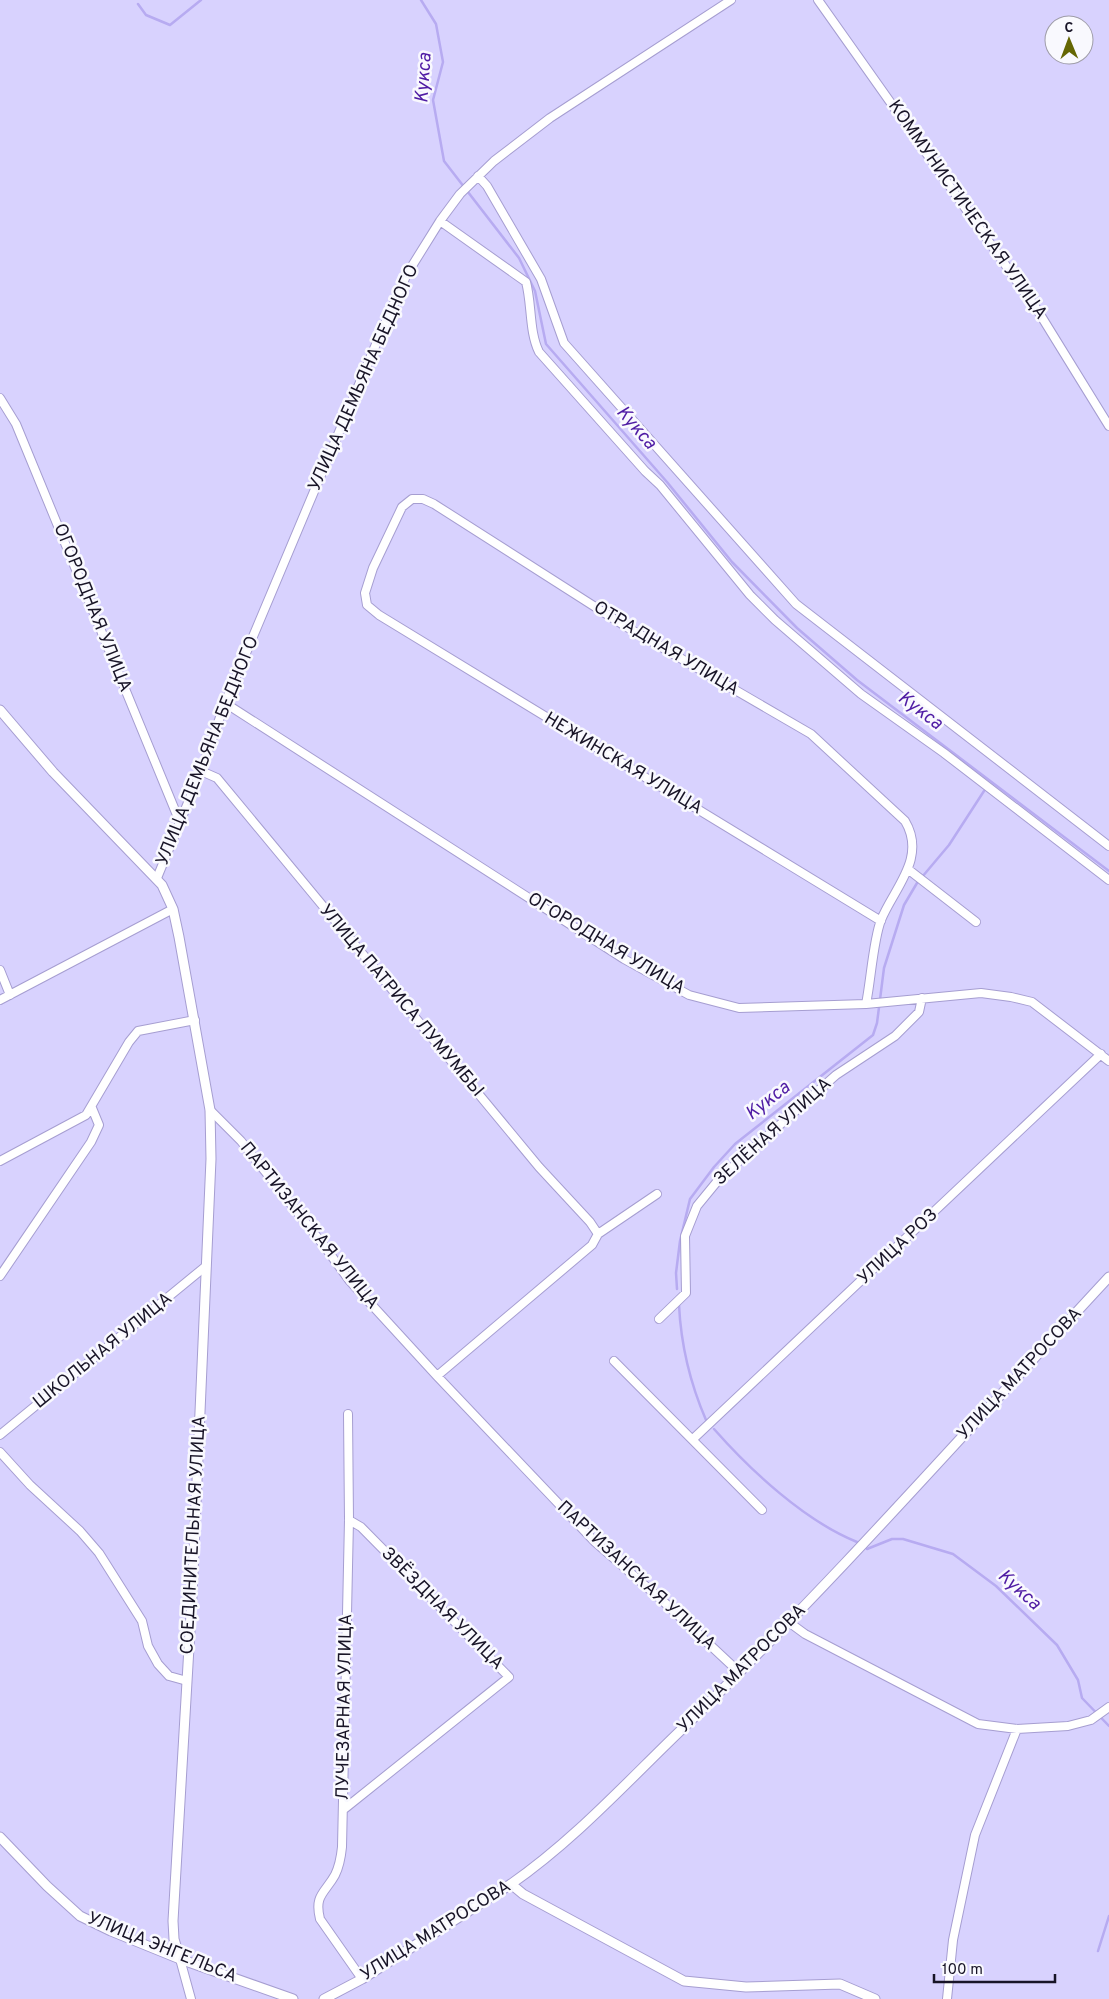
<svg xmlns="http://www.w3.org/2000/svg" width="1109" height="1999" font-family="Overpass,sans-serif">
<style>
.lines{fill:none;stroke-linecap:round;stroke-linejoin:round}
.stream{stroke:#b7abf1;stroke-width:2.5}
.minor-casing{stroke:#a69ed1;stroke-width:10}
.tertiary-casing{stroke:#a69ed1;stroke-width:11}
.minor{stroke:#fff;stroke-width:8}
.tertiary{stroke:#fff;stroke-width:9}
.labels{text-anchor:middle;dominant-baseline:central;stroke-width:5;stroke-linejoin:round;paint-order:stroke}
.street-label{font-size:18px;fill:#181427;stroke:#f9f9fe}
.water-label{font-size:19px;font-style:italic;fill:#4f1ca4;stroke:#f9f9fe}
</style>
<rect width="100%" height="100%" fill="#d8d2fe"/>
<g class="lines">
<!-- stream -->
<path class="stream" d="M421 0 436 24 443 62 433 100 444 161 519 258 535 291 546 344 667 482 732 562 797 628 857 680 1109 871
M138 4 146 15 170 25 201 0
M677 1289 676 1273 680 1241 690 1199 714 1167 735 1144 873 1035 877 1023 884 968 904 905 917 883 949 845 984 791
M679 1305C681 1346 690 1383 706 1420
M714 1429C751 1471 805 1521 857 1542
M867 1549 892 1539H903L953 1554 996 1586 1057 1645 1078 1680 1082 1698 1109 1726
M1098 1951 1109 1916"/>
<!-- minor casing -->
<g class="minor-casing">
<path id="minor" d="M818 0 1038 311 1109 426
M478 176 487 186 541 279 564 343 796 604 1109 846
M440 221 526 282C532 304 529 332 539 352L645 471 660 485 750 595 775 620 861 694 944 753 1109 880
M0 398 16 424 179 820
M225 703 624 959 689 995 739 1008 866 1004 981 993 1011 997 1032 1002 1109 1061
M201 771 217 778 539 1167 590 1222 598 1234
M909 870 976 922
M157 878 201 771 225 703 379 337 407 274 440 221 460 194 494 161 550 118 731 0
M0 970 10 995
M0 1000 173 909
M866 1004C871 980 873 941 881 920 894 888 927 858 905 821L811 734 625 626 434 504 423 499H412L402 507 373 568 365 593 367 605 379 615 881 921
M210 1110 241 1141 325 1247 349 1280 437 1376 595 1542 664 1602 740 1673
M0 1161 86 1115 129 1042 138 1031 195 1020
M0 1276 91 1142 99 1125 92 1108
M659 1319 686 1293 685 1236 697 1206 720 1178 836 1075 895 1036 919 1012 922 998
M614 1361 762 1510
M437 1376 592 1245 598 1234 657 1194
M348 1414 349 1520 342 1847C341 1857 339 1867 335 1875 325 1893 314 1895 320 1919L362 1979
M0 1435 206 1266
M693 1439 1101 1054
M0 1452 30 1485 80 1531 99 1553 142 1621 148 1646 158 1664 169 1676 187 1681
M790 1623 805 1634 978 1724 1017 1729 1068 1726 1091 1720 1109 1707
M343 1810 509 1677 361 1527 349 1520
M180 1959 191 1999
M947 1999 953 1940 975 1835 1017 1729"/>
</g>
<!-- tertiary casing -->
<g class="tertiary-casing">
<path id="tertiary" d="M0 710 53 772 162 885 173 909 179 937 210 1110 211 1159 192 1596 173 1921 174 1939 180 1959
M0 1837 47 1886 80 1916 111 1931 180 1959 293 1999
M511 1884 523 1894 684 1981 746 1987 840 1984 875 1999
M324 1999 362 1979 511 1884C573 1841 625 1784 679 1732 829 1587 967 1430 1109 1277"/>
</g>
<!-- minor -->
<use href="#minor" class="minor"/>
<!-- tertiary -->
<use href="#tertiary" class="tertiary"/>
</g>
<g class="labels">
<!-- street labels -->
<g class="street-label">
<text transform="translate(967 210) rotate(55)">КОММУНИСТИЧЕСКАЯ УЛИЦА</text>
<text transform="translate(364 378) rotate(-66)">УЛИЦА ДЕМЬЯНА БЕДНОГО</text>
<text transform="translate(92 608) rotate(68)">ОГОРОДНАЯ УЛИЦА</text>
<text transform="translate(666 649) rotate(31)">ОТРАДНАЯ УЛИЦА</text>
<text transform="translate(208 751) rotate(-68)">УЛИЦА ДЕМЬЯНА БЕДНОГО</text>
<text transform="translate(623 764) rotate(31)">НЕЖИНСКАЯ УЛИЦА</text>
<text transform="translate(606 944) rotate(31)">ОГОРОДНАЯ УЛИЦА</text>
<text transform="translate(401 1001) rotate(50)">УЛИЦА ПАТРИСА ЛУМУМБЫ</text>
<text transform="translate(773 1132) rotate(-42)">ЗЕЛЁНАЯ УЛИЦА</text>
<text transform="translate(309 1226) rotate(51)">ПАРТИЗАНСКАЯ УЛИЦА</text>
<text transform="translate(898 1247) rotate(-43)">УЛИЦА РОЗ</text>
<text transform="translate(103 1351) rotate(-39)">ШКОЛЬНАЯ УЛИЦА</text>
<text transform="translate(1020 1374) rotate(-47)">УЛИЦА МАТРОСОВА</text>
<text transform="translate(194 1535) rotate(-87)">СОЕДИНИТЕЛЬНАЯ УЛИЦА</text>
<text transform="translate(636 1576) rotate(43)">ПАРТИЗАНСКАЯ УЛИЦА</text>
<text transform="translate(442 1609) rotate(45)">ЗВЁЗДНАЯ УЛИЦА</text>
<text transform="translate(742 1669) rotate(-45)">УЛИЦА МАТРОСОВА</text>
<text transform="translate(345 1707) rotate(-89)">ЛУЧЕЗАРНАЯ УЛИЦА</text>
<text transform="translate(436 1931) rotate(-32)">УЛИЦА МАТРОСОВА</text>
<text transform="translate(162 1948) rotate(22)">УЛИЦА ЭНГЕЛЬСА</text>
</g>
<!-- water labels -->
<g class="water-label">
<text transform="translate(424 78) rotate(-86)">Кукса</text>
<text transform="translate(636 428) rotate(49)">Кукса</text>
<text transform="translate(920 711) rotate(37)">Кукса</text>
<text transform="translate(768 1101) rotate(-38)">Кукса</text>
<text transform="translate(1019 1590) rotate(42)">Кукса</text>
</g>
</g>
<!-- north arrow -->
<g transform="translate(1069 40) rotate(359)"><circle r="24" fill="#f9f9fe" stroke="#9f9da8"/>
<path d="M0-4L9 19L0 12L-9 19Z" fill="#656704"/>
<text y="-8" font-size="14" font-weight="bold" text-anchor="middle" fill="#181427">С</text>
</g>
<!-- scale -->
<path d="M934 1974v8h121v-8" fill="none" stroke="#181427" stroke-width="2.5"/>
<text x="942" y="1974" font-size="15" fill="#181427" stroke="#f9f9fe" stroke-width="4" paint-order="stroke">100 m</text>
</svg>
